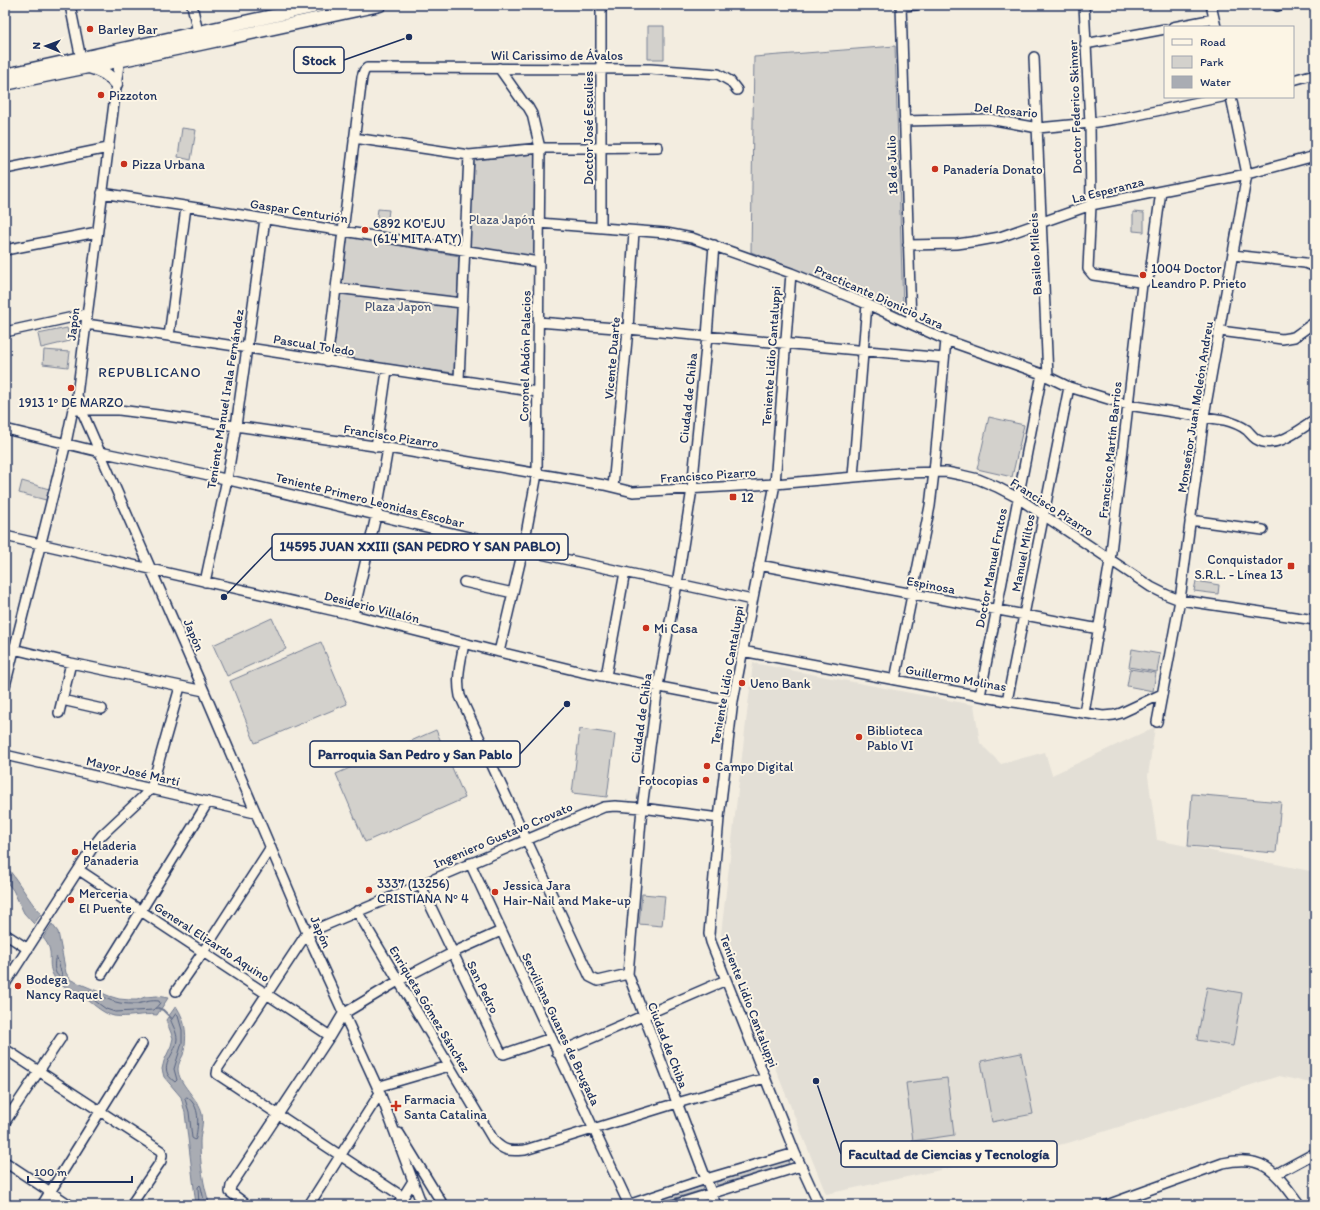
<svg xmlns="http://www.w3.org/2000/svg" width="1320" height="1210" font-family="Itim,sans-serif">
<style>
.built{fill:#e3dfd6}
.green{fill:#d3d1cc;stroke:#778095}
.water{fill:#a9acb3;stroke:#707a91}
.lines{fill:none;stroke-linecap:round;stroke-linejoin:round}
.shore{stroke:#546180;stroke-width:1}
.stream{stroke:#707a91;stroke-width:2}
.minor-casing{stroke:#1b2f5e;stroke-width:12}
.major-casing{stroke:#1b2f5e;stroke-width:15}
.minor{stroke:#fcf5e5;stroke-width:9}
.major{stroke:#fcf5e5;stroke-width:12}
.poi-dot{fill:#c8321e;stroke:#fcf5e5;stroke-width:1.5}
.labels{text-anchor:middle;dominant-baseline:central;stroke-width:4;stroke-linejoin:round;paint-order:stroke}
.poi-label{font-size:13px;fill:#1b2f5e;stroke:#fcf5e5;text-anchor:start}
.street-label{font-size:13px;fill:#1b2f5e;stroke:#fcf5e5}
.park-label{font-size:13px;fill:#49587a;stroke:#fcf5e5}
.neighbourhood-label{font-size:14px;letter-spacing:1px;fill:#1b2f5e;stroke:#fcf5e5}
.leader{fill:none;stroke:#1b2f5e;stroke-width:1.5}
.callout-dot{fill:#1b2f5e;stroke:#fcf5e5;stroke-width:1.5}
.callout{fill:#fcf5e5;stroke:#1b2f5e;stroke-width:1.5}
.callout-label{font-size:14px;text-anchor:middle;font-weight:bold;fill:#1b2f5e}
</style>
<rect width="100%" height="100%" fill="#f3ede0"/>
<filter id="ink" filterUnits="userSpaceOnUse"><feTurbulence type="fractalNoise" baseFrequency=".025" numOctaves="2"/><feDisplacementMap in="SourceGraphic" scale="8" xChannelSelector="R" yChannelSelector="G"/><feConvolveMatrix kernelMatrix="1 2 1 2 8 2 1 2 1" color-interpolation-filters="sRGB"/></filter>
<g filter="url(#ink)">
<!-- built -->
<path class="built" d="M753 663 974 705 980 743 1001 764 1045 752 1052 775 1155 727 1148 776 1157 840 1315 872V1084L1279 1076 1068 1143 826 1194 721 934Z"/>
<!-- green -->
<path class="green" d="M648 26H664V59H648Z
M895 46 903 309 900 311 751 252 754 57Z
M182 128 196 130 191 160 178 157Z
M535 154V257L468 247 474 160Z
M378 209 389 210 387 224 376 223Z
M1133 212 1144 213V232L1133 231Z
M346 236 459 256 454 373 333 357Z
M67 328 70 341 41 348 38 334Z
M44 350 70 352 68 367 43 364Z
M989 417 1024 425 1012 477 977 469Z
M22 481 49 489 46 500 19 493Z
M1196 581 1219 585 1218 594 1194 591Z
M272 618 286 649 227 676 213 645Z
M321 642 347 704 255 743 230 681Z
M1132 649 1160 654 1157 672 1129 667Z
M1130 669 1156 673 1153 691 1127 686Z
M580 729 615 734 607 797 572 793Z
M436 730 465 798 365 842 336 774Z
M1192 794 1281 802 1276 853 1188 846Z
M642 894 665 896 662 926 639 924Z
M1207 987 1242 993 1233 1046 1197 1040Z
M1021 1053 1033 1114 992 1122 981 1061Z
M947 1078 954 1135 913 1141 906 1083Z
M787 1160 789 1162 788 1164 718 1185 716 1184 717 1182Z
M700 1187H703L702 1190 652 1205H639Z"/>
<!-- water -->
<path class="water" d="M5 865C18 880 27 898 41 914L34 924 24 913 13 890 5 880Z
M52 924 58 932 66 973 71 980 109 996 119 999 130 1000H137L145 997 157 996 168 998 157 1015C143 1013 128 1018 114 1016 101 1013 93 1003 82 996 72 990 59 988 53 975 46 961 56 952 43 938Z
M176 1006C186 1021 188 1037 183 1055 181 1059 178 1064 178 1069 178 1084 199 1099 202 1114 204 1123 200 1133 200 1142 200 1162 203 1186 210 1205H196L185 1113 181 1097 164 1077 162 1069 164 1061 171 1046 173 1038 166 1020Z"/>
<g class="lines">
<!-- shore -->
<path class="shore" d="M57 958 62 975 60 977C54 974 54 966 55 959Z
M87 991C98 993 108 1001 120 1003 126 1004 131 1004 137 1004 145 1002 151 1000 159 1001L160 1003 154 1010 115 1012 106 1009 87 995Z
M176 1014 178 1016 182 1030V1043L174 1069 177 1080 175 1082C155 1067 176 1056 177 1039 177 1033 173 1026 171 1021Z
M187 1097C201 1107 198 1123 196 1138L195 1140 192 1138 189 1112 185 1099Z
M199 1205 198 1187 200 1185 201 1187 205 1205"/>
<!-- stream -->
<path class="stream" d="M158 1008 163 1010 171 1018"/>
<!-- minor casing -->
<g class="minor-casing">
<path id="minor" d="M70 5 81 59
M192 5 199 37
M601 5V227
M901 5 911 324
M1084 5 1090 123 1091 205 1088 269 1093 275 1139 282 1142 284
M1211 5 1216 27
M901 6 916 5
M1277 6 1280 5
M1173 27 1214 19
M1085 44 1165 29
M120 56 77 395 81 409 204 691 307 933 380 1093 422 1205
M1034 57 1048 377
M1293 80 1315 74
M904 121 989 119 1038 128 1090 123 1123 118 1222 97
M354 138 469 155 540 148 658 147
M5 169 108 148
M102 193 539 262
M539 223 666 233 692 238 791 273 867 304 946 340 1042 374 1069 387 1128 405 1224 420C1232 422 1240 425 1247 430 1250 433 1252 436 1256 439 1275 451 1299 430 1315 420
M714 245 707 336 692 489 677 584 658 686 642 808 628 974 716 1205
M908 245 957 244 978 241 1000 237 1091 205 1247 174 1315 156
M5 250 97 232
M1233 255 1305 263 1315 267
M791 273 775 484 733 701 719 818 709 934 711 942 795 1153 819 1205
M1142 284 1147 280 1150 273 1161 191
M336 288 462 303
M538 322 628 329 944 358
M86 324 169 336 537 392
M1220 331 1282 339 1294 337 1315 322
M5 332 87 314
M169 336 186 207
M327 361 362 77 364 71 367 68 650 69 718 74 730 81 737 90
M459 380 469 155
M73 410H119L166 416 388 448 604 485 633 492 775 484 900 473 946 472 961 475 978 479 997 487 1018 498 1151 587 1167 595 1180 600 1315 620
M5 429 100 452 204 474 523 550 752 600
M376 447 387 370
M853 476 867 304
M613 487 628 329 634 231
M1190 520 1263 530
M5 536 353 615 499 652 582 672 733 701
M759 565 1099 629
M205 582 227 479 236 426 265 219
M464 582 513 593
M353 615 376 516 388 448
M464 643C461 661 456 677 460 696L590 977 598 981 628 974
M5 647 71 663 204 691
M742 651 1007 701 1103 716 1114 715 1121 713 1162 694
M499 652 523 550 537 474 540 148 532 114 528 107 523 102 499 68
M606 676 625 572
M895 680 930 506 934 472 946 340
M5 686 66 443 74 404
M980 696 1042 374
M62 700 102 709
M1007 701 1069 387
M59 713 71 663
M1084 713 1110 561 1142 284
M1157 722 1180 600 1204 416 1247 174 1231 97
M5 755 255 813
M470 863 629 1205
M79 870 330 1036
M420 884 501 1053 504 1054 551 1038
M357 911 494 1141C505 1152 510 1151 525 1150L677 1103 765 1078
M307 933 604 807 615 806 642 808 719 818
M307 933 218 1068 217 1074 403 1197
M5 934 28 949
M102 974 208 802
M5 984 95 844 102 835 151 789 180 687
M176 991 203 952 271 847
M5 1049 161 1151 162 1155 161 1161 131 1205
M557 1053 726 980
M377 1087 449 1066
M5 1122 61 1038
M399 1133 443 1205
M5 1162 70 1205
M1276 1174 1315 1153
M42 1205 142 1044
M247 1205 230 1192 231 1186 330 1036 343 1014 398 981 452 953 501 931
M309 1205 380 1093
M398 1205 413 1181
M628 1205 706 1179 795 1153
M674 1205 801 1166
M1107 1205 1223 1163C1266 1153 1277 1175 1300 1205"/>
</g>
<!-- major casing -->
<g class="major-casing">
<path id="major" d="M89 67C101 71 109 74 116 84
M5 75 322 5
M5 84 200 44 380 5"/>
</g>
<!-- minor -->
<use href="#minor" class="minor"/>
<!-- major -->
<use href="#major" class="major"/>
</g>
</g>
<!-- markers -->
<g class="poi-dot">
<circle cx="90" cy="29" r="4"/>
<circle cx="101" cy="95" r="4"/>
<circle cx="124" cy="164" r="4"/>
<circle cx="935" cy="169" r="4"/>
<circle cx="365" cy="230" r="4"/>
<circle cx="1143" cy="275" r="4"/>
<circle cx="71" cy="388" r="4"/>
<rect x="729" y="493" width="8" height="8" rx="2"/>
<rect x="1287" y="562" width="8" height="8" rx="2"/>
<circle cx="646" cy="628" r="4"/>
<circle cx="742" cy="683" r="4"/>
<circle cx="859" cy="737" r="4"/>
<circle cx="707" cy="766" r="4"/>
<circle cx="706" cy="780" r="4"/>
<circle cx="75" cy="852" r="4"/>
<circle cx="369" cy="890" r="4"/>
<circle cx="495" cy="892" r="4"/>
<circle cx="71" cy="900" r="4"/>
<circle cx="18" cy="986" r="4"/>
<path d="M394 1100h4v4h4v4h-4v4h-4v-4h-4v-4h4z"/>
</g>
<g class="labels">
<!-- poi labels -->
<g class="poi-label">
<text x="98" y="29">Barley Bar</text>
<text x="109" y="95">Pizzoton</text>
<text x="132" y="164">Pizza Urbana</text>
<text x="943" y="169">Panadería Donato</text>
<text x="373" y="223">6892 KO'EJU<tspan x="373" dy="15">(614 MITA ATY)</tspan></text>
<text x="1151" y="268">1004 Doctor<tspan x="1151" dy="15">Leandro P. Prieto</tspan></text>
<text x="71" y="402" text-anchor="middle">1913 1º DE MARZO</text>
<text x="741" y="497">12</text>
<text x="1283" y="559" text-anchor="end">Conquistador<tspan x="1283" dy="15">S.R.L. - Línea 13</tspan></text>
<text x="654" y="628">Mi Casa</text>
<text x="750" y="683">Ueno Bank</text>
<text x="867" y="730">Biblioteca<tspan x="867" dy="15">Pablo VI</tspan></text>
<text x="715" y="766">Campo Digital</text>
<text x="698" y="780" text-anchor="end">Fotocopias</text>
<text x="83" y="845">Heladeria<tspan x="83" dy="15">Panaderia</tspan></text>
<text x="377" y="883">3337 (13256)<tspan x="377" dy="15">CRISTIANA Nº 4</tspan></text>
<text x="503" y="885">Jessica Jara<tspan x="503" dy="15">Hair-Nail and Make-up</tspan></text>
<text x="79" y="893">Merceria<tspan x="79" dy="15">El Puente</tspan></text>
<text x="26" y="979">Bodega<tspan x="26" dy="15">Nancy Raquel</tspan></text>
<text x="404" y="1099">Farmacia<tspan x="404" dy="15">Santa Catalina</tspan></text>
</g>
<!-- street labels -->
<g class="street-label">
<text x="557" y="55">Wil Carissimo de Ávalos</text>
<text transform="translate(1075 107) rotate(-92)">Doctor Federico Skinner</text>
<text transform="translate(1006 110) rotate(6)">Del Rosario</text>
<text transform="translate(588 128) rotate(-90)">Doctor José Esculies</text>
<text transform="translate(892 165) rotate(-92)">18 de Julio</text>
<text transform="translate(1108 190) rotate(-14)">La Esperanza</text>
<text transform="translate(299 211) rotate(9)">Gaspar Centurión</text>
<text transform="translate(1035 254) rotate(-93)">Basileo Milecis</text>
<text transform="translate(879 297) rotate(24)">Practicante Dionicio Jara</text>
<text transform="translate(73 324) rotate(-83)">Japón</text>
<text transform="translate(314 345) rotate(9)">Pascual Toledo</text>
<text transform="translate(525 356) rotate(-89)">Coronel Abdón Palacios</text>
<text transform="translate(771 356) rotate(-86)">Teniente Lidio Cantaluppi</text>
<text transform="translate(612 358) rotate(-85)">Vicente Duarte</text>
<text transform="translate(688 398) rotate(-84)">Ciudad de Chiba</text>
<text transform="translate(225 399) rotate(-81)">Teniente Manuel Irala Fernández</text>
<text transform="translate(1195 407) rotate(-81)">Monseñor Juan Moleón Andreu</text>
<text transform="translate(391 436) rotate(9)">Francisco Pizarro</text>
<text transform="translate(1110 450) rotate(-84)">Francisco Martín Barrios</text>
<text transform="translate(708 475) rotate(-4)">Francisco Pizarro</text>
<text transform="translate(370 500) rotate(14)">Teniente Primero Leonidas Escobar</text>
<text transform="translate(1052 507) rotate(33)">Francisco Pizarro</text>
<text transform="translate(1023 553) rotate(-79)">Manuel Miltos</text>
<text transform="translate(991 568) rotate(-79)">Doctor Manuel Frutos</text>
<text transform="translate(931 585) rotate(11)">Espinosa</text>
<text transform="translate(372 607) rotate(14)">Desiderio Villalón</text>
<text transform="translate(194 635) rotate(67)">Japón</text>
<text transform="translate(727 675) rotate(-80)">Teniente Lidio Cantaluppi</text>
<text transform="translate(956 678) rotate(10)">Guillermo Molinas</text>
<text transform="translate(641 718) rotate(-82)">Ciudad de Chiba</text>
<text transform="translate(133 771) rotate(13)">Mayor José Martí</text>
<text transform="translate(503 835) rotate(-23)">Ingeniero Gustavo Crovato</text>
<text transform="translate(321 932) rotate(66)">Japón</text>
<text transform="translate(212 942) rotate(33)">General Elizardo Aquino</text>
<text transform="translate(483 987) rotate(64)">San Pedro</text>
<text transform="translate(749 1001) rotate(69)">Teniente Lidio Cantaluppi</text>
<text transform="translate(430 1009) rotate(59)">Enriqueta Gómez Sánchez</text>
<text transform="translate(561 1029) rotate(65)">Serviliana Guanes de Brugada</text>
<text transform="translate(668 1045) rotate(69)">Ciudad de Chiba</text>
</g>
<!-- park labels -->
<g class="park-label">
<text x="502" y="219">Plaza Japón</text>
<text x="398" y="306">Plaza Japon</text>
</g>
<!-- neighbourhood labels -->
<g class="neighbourhood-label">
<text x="150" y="372">REPUBLICANO</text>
</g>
</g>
<!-- callouts -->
<path class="leader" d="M409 37L344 60M224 597L272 547M567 704L520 754M816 1081L841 1154"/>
<g class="callout-dot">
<circle cx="409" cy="37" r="4"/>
<circle cx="224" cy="597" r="4"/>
<circle cx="567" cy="704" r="4"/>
<circle cx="816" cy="1081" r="4"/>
</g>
<g class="callout">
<rect x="294" y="47" width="50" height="26" rx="4"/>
<rect x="272" y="534" width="296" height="26" rx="4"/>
<rect x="310" y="741" width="210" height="26" rx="4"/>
<rect x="841" y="1141" width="216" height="26" rx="4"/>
</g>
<g class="callout-label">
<text x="319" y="65">Stock</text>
<text x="420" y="551">14595 JUAN XXIII (SAN PEDRO Y SAN PABLO)</text>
<text x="415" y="759">Parroquia San Pedro y San Pablo</text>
<text x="949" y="1159">Facultad de Ciencias y Tecnología</text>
</g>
<!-- margin -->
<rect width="1320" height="1210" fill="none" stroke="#fcf5e5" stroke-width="20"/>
<rect x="10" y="10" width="1300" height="1190" fill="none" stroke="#1b2f5e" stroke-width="1.5" filter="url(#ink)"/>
<!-- legend -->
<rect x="1164" y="26" width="130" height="72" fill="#fcf5e5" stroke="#a2a6af"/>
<rect x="1172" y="39" width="20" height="6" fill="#fcf5e5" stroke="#a2a6af"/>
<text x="1200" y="46" font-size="12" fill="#1b2f5e">Road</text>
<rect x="1172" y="56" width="20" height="12" fill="#d3d1cc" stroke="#a2a6af"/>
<text x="1200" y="66" font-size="12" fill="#1b2f5e">Park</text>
<rect x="1172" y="76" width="20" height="12" fill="#a9acb3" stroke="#a2a6af"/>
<text x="1200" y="86" font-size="12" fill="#1b2f5e">Water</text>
<!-- north arrow -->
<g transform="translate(46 46) rotate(271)" stroke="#fcf5e5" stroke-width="3" paint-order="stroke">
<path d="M0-3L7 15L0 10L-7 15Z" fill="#1b2f5e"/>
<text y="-6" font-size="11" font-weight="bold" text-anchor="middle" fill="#1b2f5e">N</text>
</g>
<!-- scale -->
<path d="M28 1176v6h104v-6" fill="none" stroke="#1b2f5e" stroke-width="2"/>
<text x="34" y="1176" font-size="12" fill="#1b2f5e" stroke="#fcf5e5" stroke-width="3" paint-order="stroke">100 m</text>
</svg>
